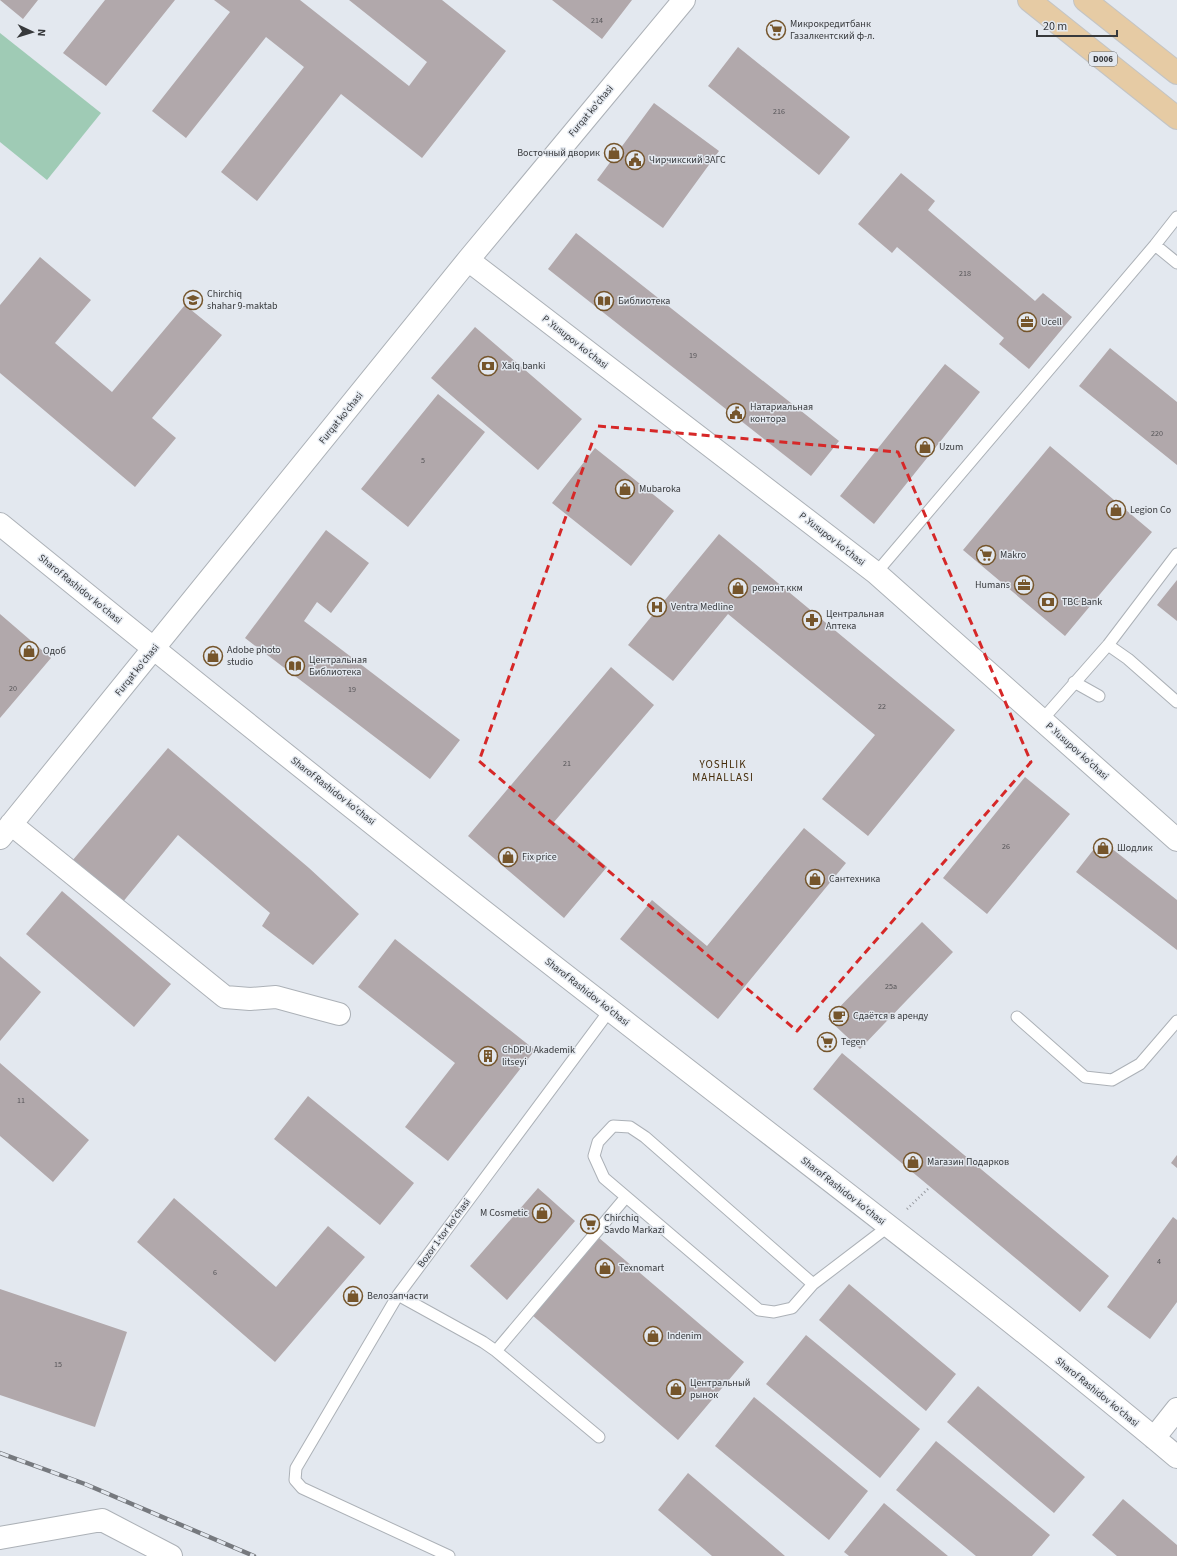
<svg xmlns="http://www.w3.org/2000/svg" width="1177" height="1556" font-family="'Source Sans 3',sans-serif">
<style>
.green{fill:#9fcbb5}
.building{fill:#b1a8ab}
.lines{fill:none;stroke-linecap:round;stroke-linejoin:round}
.lane-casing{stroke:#acb1b7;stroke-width:13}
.street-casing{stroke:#acb1b7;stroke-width:24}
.primary-casing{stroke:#c3c4c4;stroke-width:24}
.path{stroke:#96999f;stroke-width:2.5;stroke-dasharray:1 3;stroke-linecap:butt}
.lane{stroke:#fff;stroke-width:11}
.street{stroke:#fff;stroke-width:22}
.primary{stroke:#e6cba4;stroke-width:22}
.rail-casing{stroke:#76797e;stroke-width:4.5}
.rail{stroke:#e3e8ef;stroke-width:3;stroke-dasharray:9;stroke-linecap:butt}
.marked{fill:none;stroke:#d62828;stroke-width:3;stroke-dasharray:8 5;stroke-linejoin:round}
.labels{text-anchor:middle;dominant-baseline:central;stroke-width:3;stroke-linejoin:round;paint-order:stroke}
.number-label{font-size:8px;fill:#565558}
.shield{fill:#e3e8ef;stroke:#6b6e72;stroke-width:1}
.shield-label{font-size:9px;font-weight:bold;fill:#37393c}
.poi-label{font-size:10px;fill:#37393c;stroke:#e3e8ef;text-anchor:start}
.street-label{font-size:10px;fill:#37393c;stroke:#e3e8ef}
.neighbourhood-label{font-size:11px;letter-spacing:1px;fill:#442b08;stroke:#e3e8ef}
</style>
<rect width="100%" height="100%" fill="#e3e8ef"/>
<!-- green -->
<path class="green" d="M0 33 101 113 47 180 0 142Z"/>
<!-- building -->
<path class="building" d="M0 0H38L23 19Z
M105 0H175L106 86 63 53Z
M214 0H300L409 86 427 62 349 0H442L506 51 422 158 341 94 257 201 221 172 304 67 266 37 186 138 152 111 230 12Z
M552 0H632L602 39Z
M738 47 850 137 819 175 708 86Z
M654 103 719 151 663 228 597 180Z
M901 173 935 201 928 210 1035 301 1043 293 1072 317 1029 369 999 344 1004 338 897 247 892 253 858 224Z
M576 233 839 441 811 476 548 269Z
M40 257 91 300 55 343 112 392 185 305 222 335 152 418 176 438 135 487 0 373V305Z
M475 327 582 419 538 470 431 378Z
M1110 348 1177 402V465L1079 386Z
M945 364 980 392 874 524 840 496Z
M438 394 485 432 408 527 361 489Z
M1050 446 1152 532 1065 636 963 550Z
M595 448 674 511 631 566 552 503Z
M326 530 369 563 331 613 317 602 304 621 460 740 430 779 245 638Z
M719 534 955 730 868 836 822 799 875 735 728 614 673 681 628 645Z
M1177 580V621L1157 605Z
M0 614 51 658 0 718Z
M611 667 654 705 554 822 607 867 564 918 468 836Z
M168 748 309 868 359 914 313 965 262 926 270 913 178 835 122 903 72 861Z
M1025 777 1070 814 987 914 943 878Z
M804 828 846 863 718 1019 620 939 652 900 707 946Z
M1101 840 1177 900V950L1076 872Z
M62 891 171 984 134 1027 26 934Z
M922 922 953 952 860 1049 828 1019Z
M395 939 535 1050 448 1161 405 1127 455 1063 358 987Z
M0 956 41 992 0 1041Z
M842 1053 1109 1276 1080 1312 813 1089Z
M0 1063 89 1140 53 1182 0 1136Z
M308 1096 414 1183 380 1225 274 1139Z
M1177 1155V1168L1171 1163Z
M538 1188 575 1221 507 1300 470 1266Z
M174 1198 276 1287 328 1226 365 1257 275 1362 137 1242Z
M1173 1217 1177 1220V1302L1150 1339 1107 1307Z
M598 1237 744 1362 678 1440 532 1315Z
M849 1284 956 1374 926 1411 819 1320Z
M0 1289 127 1332 95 1427 0 1395Z
M806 1335 920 1429 880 1478 766 1384Z
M978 1386 1085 1477 1054 1513 947 1422Z
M754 1397 868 1491 829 1540 715 1446Z
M936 1441 1050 1535 1032 1556H976L896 1490Z
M688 1473 785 1556H712L658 1510Z
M1123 1499 1177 1545V1556H1117L1092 1535Z
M884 1503 948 1556H849L844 1552Z"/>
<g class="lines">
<!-- lane casing -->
<g class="lane-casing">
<path id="lane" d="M1155 245 1177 263
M876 573 1155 245 1177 217
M1108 645 1128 659 1177 702
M1074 682 1099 696
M1042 720 1108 645 1177 554
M1017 1017 1085 1077 1112 1080 1140 1064 1177 1021
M813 1284 645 1137 630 1127 613 1126 598 1142 594 1156 604 1178 759 1310 774 1312 792 1308 813 1284 889 1226
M398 1295 483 1342 496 1351 626 1197
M496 1351 599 1437
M449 1556 302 1488 295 1480 296 1468 398 1295 610 1010"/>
</g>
<!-- street casing -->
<g class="street-casing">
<path id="street" d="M468 260 876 573 1177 840
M0 524C203 689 407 853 614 1013 802 1160 994 1304 1177 1457
M11 824 225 997 250 999 276 997 339 1014
M0 838 468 260 684 0
M1154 1438 1177 1409
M0 1538 102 1520 171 1556"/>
</g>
<!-- primary casing -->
<g class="primary-casing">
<path id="primary" d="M1029 0 1177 118
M1085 0 1177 73"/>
</g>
<!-- path -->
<path class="path" d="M907 1209 930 1187"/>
<!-- lane -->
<use href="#lane" class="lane"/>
<!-- street -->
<use href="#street" class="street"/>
<!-- primary -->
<use href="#primary" class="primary"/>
<!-- rail casing -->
<g class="rail-casing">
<path id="rail" d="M0 1453 85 1484 254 1556"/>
</g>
<!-- rail -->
<use href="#rail" class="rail"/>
</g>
<!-- marked area -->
<path class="marked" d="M598 426 898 452 1031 762 797 1031 479 761Z"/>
<!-- icons -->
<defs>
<g id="supermarket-ring" transform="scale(1)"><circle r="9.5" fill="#e3e8ef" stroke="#75552b" stroke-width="1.5"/><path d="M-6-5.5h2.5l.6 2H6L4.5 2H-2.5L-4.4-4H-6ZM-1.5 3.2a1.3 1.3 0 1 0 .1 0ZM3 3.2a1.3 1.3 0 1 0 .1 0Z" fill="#75552b"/></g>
<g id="shop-ring" transform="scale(1)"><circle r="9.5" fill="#e3e8ef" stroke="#75552b" stroke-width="1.5"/><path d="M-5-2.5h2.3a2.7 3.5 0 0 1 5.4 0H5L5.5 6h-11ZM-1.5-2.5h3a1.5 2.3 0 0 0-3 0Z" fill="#75552b"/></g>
<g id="civic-ring" transform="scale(1)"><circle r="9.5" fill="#e3e8ef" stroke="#75552b" stroke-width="1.5"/><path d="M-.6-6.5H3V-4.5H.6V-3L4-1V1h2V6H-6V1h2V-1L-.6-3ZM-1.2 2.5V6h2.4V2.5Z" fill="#75552b"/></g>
<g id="school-ring" transform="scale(1)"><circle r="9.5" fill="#e3e8ef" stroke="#75552b" stroke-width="1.5"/><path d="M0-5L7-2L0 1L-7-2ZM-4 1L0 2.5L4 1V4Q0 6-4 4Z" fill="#75552b"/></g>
<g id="library-ring" transform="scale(1)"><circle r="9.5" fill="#e3e8ef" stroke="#75552b" stroke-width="1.5"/><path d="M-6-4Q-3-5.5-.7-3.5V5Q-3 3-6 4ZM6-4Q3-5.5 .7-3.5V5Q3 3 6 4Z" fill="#75552b"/></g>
<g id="office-ring" transform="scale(1)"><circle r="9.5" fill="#e3e8ef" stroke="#75552b" stroke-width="1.5"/><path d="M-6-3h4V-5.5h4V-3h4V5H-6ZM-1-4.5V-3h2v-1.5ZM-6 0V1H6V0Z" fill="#75552b"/></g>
<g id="bank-ring" transform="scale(1)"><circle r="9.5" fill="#e3e8ef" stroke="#75552b" stroke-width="1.5"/><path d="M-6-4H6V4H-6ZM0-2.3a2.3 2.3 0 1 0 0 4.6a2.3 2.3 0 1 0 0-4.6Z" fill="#75552b"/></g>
<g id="hospital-ring" transform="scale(1)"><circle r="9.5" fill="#e3e8ef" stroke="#75552b" stroke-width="1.5"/><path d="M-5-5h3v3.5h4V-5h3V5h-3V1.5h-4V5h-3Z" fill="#75552b"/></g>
<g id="pharmacy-ring" transform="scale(1)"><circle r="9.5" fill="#e3e8ef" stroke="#75552b" stroke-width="1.5"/><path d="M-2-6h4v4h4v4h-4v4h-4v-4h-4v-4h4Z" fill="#75552b"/></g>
<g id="cafe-ring" transform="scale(1)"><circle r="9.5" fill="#e3e8ef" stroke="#75552b" stroke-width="1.5"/><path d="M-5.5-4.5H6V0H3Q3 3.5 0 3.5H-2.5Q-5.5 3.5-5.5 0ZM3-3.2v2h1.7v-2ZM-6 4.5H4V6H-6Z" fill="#75552b"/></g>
<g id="building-ring" transform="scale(1)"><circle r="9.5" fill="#e3e8ef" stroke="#75552b" stroke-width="1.5"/><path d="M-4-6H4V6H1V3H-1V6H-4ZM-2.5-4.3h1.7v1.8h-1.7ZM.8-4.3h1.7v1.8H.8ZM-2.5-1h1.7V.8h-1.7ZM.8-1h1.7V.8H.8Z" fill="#75552b"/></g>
</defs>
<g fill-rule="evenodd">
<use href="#supermarket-ring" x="776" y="30"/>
<use href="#shop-ring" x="614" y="153"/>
<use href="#civic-ring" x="635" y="160"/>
<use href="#school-ring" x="193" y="300"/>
<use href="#library-ring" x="604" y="301"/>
<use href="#office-ring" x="1027" y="322"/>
<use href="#bank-ring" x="488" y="366"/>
<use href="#civic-ring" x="736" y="413"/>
<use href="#shop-ring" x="925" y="447"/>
<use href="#shop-ring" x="625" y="489"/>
<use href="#shop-ring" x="1116" y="510"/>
<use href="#supermarket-ring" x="986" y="555"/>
<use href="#office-ring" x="1024" y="585"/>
<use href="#shop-ring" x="738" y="588"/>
<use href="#bank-ring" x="1048" y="602"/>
<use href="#hospital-ring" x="657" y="607"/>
<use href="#pharmacy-ring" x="812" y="620"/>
<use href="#shop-ring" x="29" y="651"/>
<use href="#shop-ring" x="213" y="656"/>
<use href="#library-ring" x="295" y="666"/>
<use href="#shop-ring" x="1103" y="848"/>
<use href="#shop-ring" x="508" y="857"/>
<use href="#shop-ring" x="815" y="879"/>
<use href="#cafe-ring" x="839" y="1016"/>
<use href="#supermarket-ring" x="827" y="1042"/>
<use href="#building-ring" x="488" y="1056"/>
<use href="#shop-ring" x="913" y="1162"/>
<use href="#shop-ring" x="542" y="1213"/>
<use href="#supermarket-ring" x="590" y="1224"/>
<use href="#shop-ring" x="605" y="1268"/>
<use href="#shop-ring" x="353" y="1296"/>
<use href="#shop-ring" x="653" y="1336"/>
<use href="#shop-ring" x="676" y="1389"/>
</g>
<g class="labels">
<!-- number labels -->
<g class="number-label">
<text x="597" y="20">214</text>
<text x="779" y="111">216</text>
<text x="965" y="273">218</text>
<text x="693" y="355">19</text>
<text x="1157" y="433">220</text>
<text x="423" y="460">5</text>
<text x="13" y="688">20</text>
<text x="352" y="689">19</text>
<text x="882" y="706">22</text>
<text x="567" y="763">21</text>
<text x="1006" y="846">26</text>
<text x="891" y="986">25а</text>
<text x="21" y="1100">11</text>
<text x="1159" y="1261">4</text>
<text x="215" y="1272">6</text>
<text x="58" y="1364">15</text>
</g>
<!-- shield labels -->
<rect class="shield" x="1089" y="52" width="28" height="14" rx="3"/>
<g class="shield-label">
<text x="1103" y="59">D006</text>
</g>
<!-- poi labels -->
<g class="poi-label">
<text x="790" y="24">Микрокредитбанк<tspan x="790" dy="12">Газалкентский ф-л.</tspan></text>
<text x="600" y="153" text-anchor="end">Восточный дворик</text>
<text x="649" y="160">Чирчикский ЗАГС</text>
<text x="207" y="294">Chirchiq<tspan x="207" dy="12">shahar 9-maktab</tspan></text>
<text x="618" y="301">Библиотека</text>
<text x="1041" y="322">Ucell</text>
<text x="502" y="366">Xalq banki</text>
<text x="750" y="407">Натариальная<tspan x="750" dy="12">контора</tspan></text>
<text x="939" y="447">Uzum</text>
<text x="639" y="489">Mubaroka</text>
<text x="1130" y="510">Legion Co</text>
<text x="1000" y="555">Makro</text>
<text x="1010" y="585" text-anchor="end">Humans</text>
<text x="752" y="588">ремонт ккм</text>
<text x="1062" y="602">TBC Bank</text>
<text x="671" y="607">Ventra Medline</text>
<text x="826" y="614">Центральная<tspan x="826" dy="12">Аптека</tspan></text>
<text x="227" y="650">Adobe photo<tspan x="227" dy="12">studio</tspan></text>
<text x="43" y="651">Одоб</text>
<text x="309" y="660">Центральная<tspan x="309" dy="12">Библиотека</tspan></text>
<text x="1117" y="848">Шодлик</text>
<text x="522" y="857">Fix price</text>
<text x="829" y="879">Сантехника</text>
<text x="853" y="1016">Сдаётся в аренду</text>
<text x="841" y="1042">Tegen</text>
<text x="502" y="1050">ChDPU Akademik<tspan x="502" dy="12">litseyi</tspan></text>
<text x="927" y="1162">Магазин Подарков</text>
<text x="528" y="1213" text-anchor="end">M Cosmetic</text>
<text x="604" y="1218">Chirchiq<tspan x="604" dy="12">Savdo Markazi</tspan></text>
<text x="619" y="1268">Texnomart</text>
<text x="367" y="1296">Велозапчасти</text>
<text x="667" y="1336">Indenim</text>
<text x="690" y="1383">Центральный<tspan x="690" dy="12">рынок</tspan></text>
</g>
<!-- street labels -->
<g class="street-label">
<text transform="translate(591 111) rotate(-50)">Furqat ko'chasi</text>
<text transform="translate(575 342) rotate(38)">P .Yusupov ko'chasi</text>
<text transform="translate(341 418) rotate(-51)">Furqat ko'chasi</text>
<text transform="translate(832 539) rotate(38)">P .Yusupov ko'chasi</text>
<text transform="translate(80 589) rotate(39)">Sharof Rashidov ko'chasi</text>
<text transform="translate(137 670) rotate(-51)">Furqat ko'chasi</text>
<text transform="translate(1077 751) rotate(42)">P .Yusupov ko'chasi</text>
<text transform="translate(333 791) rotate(38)">Sharof Rashidov ko'chasi</text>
<text transform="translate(587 992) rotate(38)">Sharof Rashidov ko'chasi</text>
<text transform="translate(843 1191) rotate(38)">Sharof Rashidov ko'chasi</text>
<text transform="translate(444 1233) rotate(-54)">Bozor 1-tor ko‘chasi</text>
<text transform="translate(1097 1392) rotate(39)">Sharof Rashidov ko'chasi</text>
</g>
<!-- neighbourhood labels -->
<g class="neighbourhood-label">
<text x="723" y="764">YOSHLIK<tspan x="723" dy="13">MAHALLASI</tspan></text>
</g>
</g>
<!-- north arrow -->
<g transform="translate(32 32) rotate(94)" stroke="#e3e8ef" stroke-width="3" paint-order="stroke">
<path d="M0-3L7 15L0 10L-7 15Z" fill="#37393c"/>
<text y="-6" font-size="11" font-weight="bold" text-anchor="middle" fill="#37393c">N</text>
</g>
<!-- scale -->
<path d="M1037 30v6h80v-6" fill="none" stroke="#37393c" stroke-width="2"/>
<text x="1043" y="30" font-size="12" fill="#37393c" stroke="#e3e8ef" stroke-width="3" paint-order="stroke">20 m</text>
</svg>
